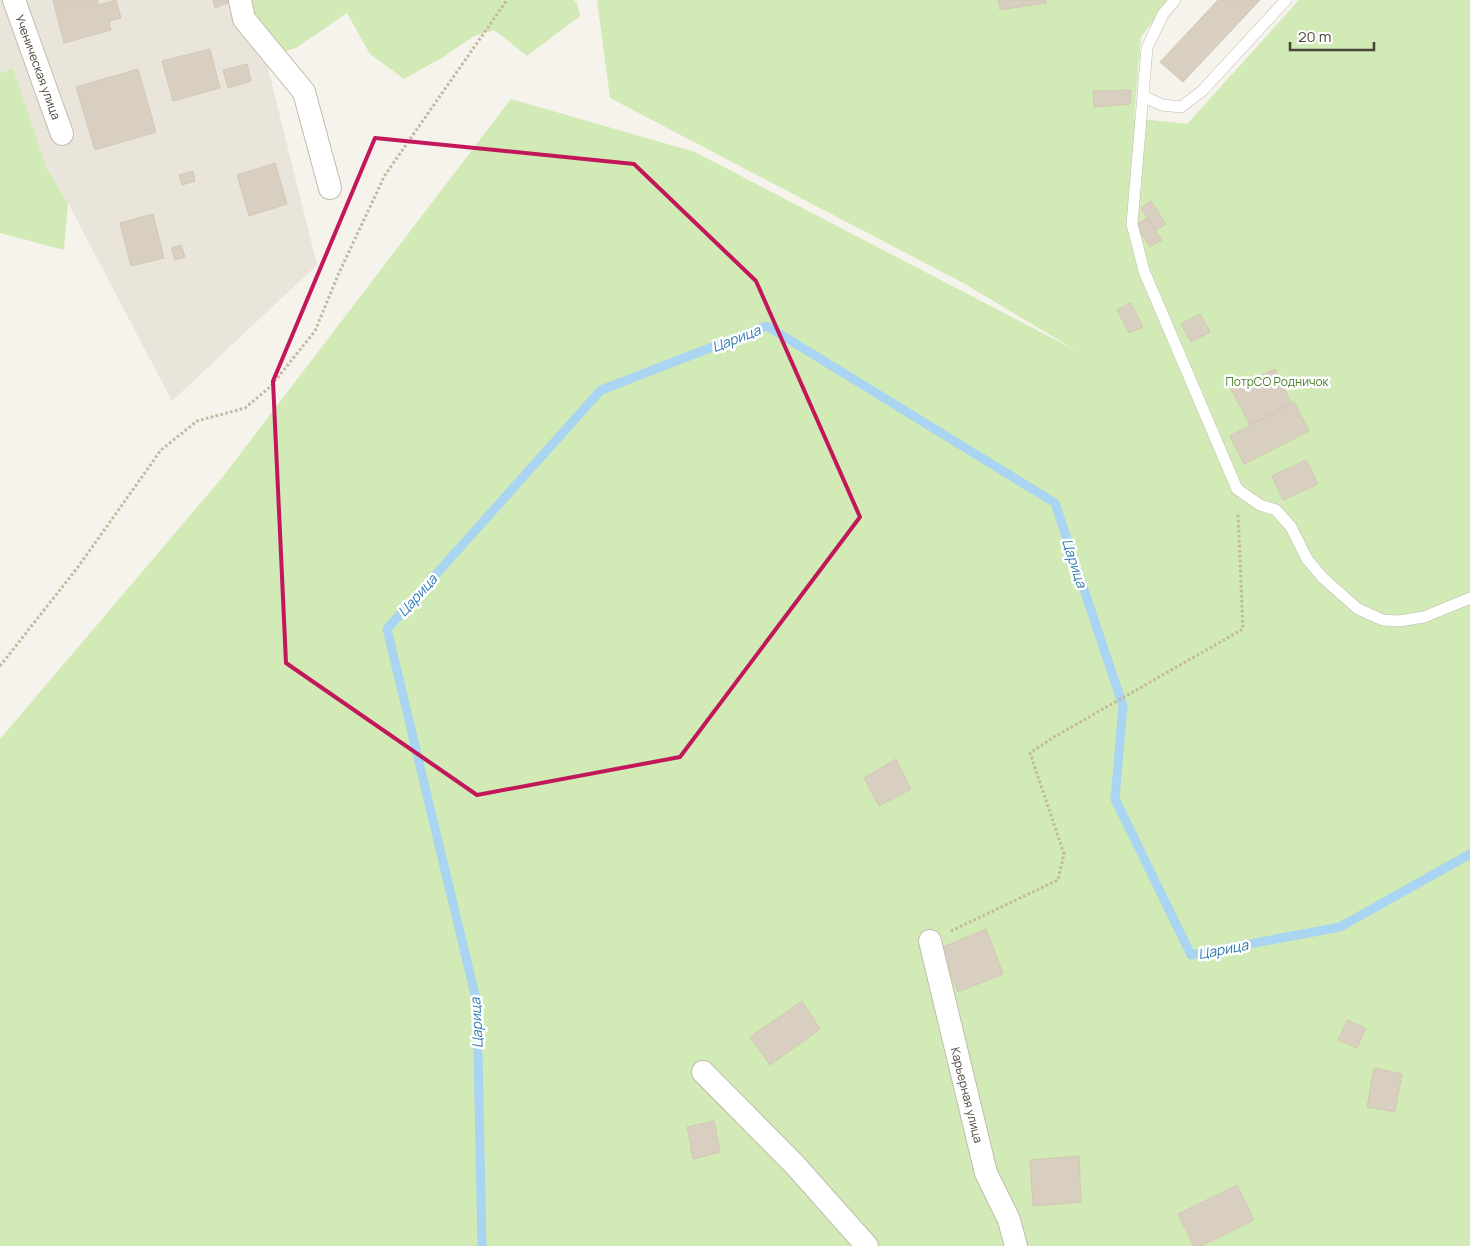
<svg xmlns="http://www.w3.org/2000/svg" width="1470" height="1246" font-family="Manrope,sans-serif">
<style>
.residential{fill:#eae5da}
.green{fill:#d2eab5}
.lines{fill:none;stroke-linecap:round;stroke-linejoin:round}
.stream{stroke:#a9d4f2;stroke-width:9}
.building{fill:#d8cfc1;stroke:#d3c7b4}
.service-casing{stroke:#c2bbae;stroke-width:12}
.minor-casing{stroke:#c2bbae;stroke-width:24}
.path{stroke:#c4b79f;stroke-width:3;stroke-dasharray:2.5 2.5;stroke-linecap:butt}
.service{stroke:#fff;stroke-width:11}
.minor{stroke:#fff;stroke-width:22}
.marked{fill:none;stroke:#c2185b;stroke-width:4;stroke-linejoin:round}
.labels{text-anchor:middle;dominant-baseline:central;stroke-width:5;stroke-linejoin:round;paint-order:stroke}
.street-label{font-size:12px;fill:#4b4439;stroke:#fff}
.park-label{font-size:12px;fill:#4a7f2a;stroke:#fff}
.water-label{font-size:14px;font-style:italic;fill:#2e7ab2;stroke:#fff}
</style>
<rect width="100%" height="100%" fill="#f6f3ec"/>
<!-- residential -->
<path class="residential" d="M0 0H251L317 265 172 401 68 203 46 167 13 68 0 73Z"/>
<!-- green -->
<path class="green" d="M240 0H574L577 3 580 16 527 56 494 30 474 36 443 57 404 79 370 54 347 13 296 48 274 55Z
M597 0H1169L1141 37 1134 118 1187 124 1299 0H1470V1246H0V739L221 479 511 99 695 152 1077 351 965 284 610 98Z
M13 68 46 167 68 203 64 250 0 233V73Z"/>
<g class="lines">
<!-- stream -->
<path class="stream" d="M482 1246 477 1003 387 629 601 390 767 326 1055 503 1123 706 1115 799 1191 955 1340 927 1470 854"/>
</g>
<!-- building -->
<path class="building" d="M53 0H97L99 5 116 0 121 18 109 21 111 30 64 43Z
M213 0H233V1L215 8Z
M998 0H1046V3L1000 10Z
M1218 0H1260L1183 82 1160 62Z
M210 49 220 88 173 101 162 61Z
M247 64 251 81 228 88 223 70Z
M138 69 156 132 95 150 76 87Z
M1131 90 1130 104 1094 107 1093 91Z
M275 163 287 204 249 216 237 175Z
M193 171 195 181 182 185 179 175Z
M1151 201 1166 224 1156 230 1141 208Z
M153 214 164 258 131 266 120 223Z
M1147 218 1162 240 1150 247 1136 225Z
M181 245 185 257 175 260 171 248Z
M1131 303 1143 327 1129 333 1117 310Z
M1200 314 1210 332 1191 342 1181 324Z
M1275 369 1291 403 1250 425 1231 389Z
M1294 402 1309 431 1244 464 1230 436Z
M1306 460 1318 484 1283 500 1272 476Z
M896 759 911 789 879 806 864 778Z
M986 929 1003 974 958 992 941 948Z
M802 1001 820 1029 770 1065 750 1037Z
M1347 1020 1366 1028 1357 1048 1338 1040Z
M1374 1068 1402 1074 1395 1112 1367 1107Z
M714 1121 720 1152 693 1159 687 1127Z
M1079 1156 1081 1202 1033 1206 1030 1160Z
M1237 1185 1254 1220 1201 1246H1194L1178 1214Z"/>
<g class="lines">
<!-- service casing -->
<g class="service-casing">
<path id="service" d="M1175 0 1163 14 1147 48 1132 224 1144 271 1237 489 1260 505 1276 510 1291 527 1307 559 1323 578 1358 609 1383 620 1399 621 1424 617 1470 598
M1143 96 1162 105 1181 107 1202 91 1286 0"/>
</g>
<!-- minor casing -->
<g class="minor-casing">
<path id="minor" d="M14 0 62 134
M240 0 244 19 304 92 330 188
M930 941 986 1173 1009 1220 1016 1246
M703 1072 795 1165 867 1246"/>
</g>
<!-- path -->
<path class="path" d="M0 666 78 567 161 450 197 421 245 408 270 387 315 331 338 275 385 175 507 0
M951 931 1058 880 1064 854 1030 753 1054 737 1243 629 1238 513"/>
<!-- service -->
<use href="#service" class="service"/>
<!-- minor -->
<use href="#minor" class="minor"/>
</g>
<!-- marked area -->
<path class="marked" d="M375 138 634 164 756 281 860 517 680 757 477 795 286 663 273 381Z"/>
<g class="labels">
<!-- street labels -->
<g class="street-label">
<text transform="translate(38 67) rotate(70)">Ученическая улица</text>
<text transform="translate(967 1095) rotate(76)">Карьерная улица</text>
</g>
<!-- park labels -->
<g class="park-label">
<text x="1277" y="381">ПотрСО Родничок</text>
</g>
<!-- water labels -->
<g class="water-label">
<text transform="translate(736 338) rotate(-21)">Царица</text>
<text transform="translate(1075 563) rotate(72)">Царица</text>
<text transform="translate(417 595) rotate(-48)">Царица</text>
<text transform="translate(1223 949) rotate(-11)">Царица</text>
<text transform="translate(476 1023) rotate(-93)">Царица</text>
</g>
</g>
<!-- scale -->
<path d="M1290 42v8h84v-8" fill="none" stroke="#4b4439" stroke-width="2.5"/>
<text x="1298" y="42" font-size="15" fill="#4b4439" stroke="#ffffff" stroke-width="4" paint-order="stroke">20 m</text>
</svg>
